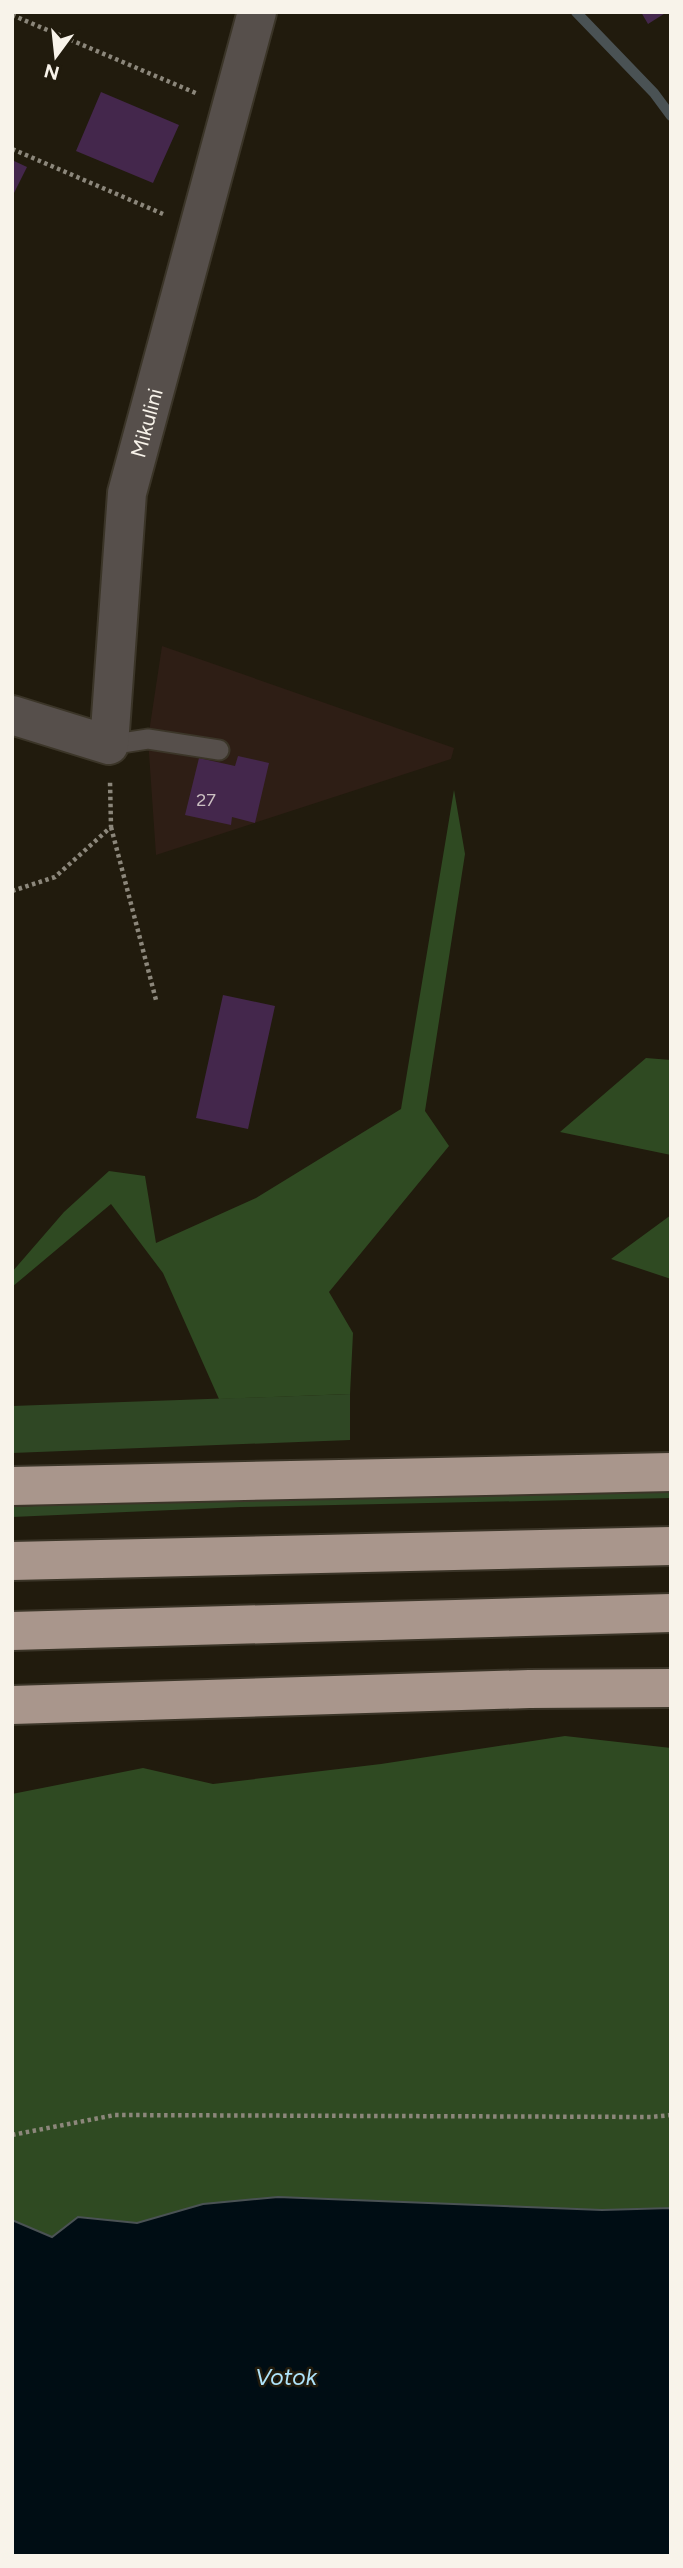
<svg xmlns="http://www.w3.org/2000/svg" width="683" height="2568" font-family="Figtree,sans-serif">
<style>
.industrial{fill:#2e1e15}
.green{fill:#2f4724}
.forest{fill:#2f4a22}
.water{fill:#000d14;stroke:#4a5254;stroke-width:2}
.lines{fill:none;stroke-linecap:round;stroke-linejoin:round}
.stream{stroke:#4a5254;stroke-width:10}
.building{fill:#44274c}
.lane-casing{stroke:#3b3528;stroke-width:23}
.street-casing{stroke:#3b3528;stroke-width:42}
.highway-casing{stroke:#3b3528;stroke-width:42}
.path{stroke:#8c877b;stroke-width:4.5;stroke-dasharray:3.5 3.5;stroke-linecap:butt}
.lane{stroke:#564f4b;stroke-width:19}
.street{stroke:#564f4b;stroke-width:38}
.highway{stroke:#a9968c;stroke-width:38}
.labels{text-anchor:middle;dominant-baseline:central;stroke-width:5;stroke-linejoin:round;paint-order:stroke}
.number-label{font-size:18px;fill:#cbc0c2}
.street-label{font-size:21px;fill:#f8f3ea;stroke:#211b0d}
.water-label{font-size:23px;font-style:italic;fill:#afe3f9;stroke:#211b0d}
</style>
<rect width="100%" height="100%" fill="#211b0d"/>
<!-- industrial -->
<path class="industrial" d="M162 646 454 748 451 759 156 855 148 739Z"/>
<!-- green -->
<path class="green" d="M350 1394V1440L12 1453V1406Z
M671 1489V1498L241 1507 12 1517V1507L130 1502Z"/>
<!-- forest -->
<path class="forest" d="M454 790 465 854 425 1111 449 1146 329 1292 353 1333 350 1394 219 1399 163 1273 111 1204 12 1287V1272L64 1212 109 1171 145 1176 156 1243 256 1198 401 1109Z
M646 1058 671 1060V1155L560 1132Z
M671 1215V1279L611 1259Z
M565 1736 671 1748V2208L602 2210 203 2204 137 2223 78 2217 52 2237 12 2220V1794L143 1768 213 1784 381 1764Z"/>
<!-- water -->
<path class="water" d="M278 2197 602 2210 671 2208V2556H12V2220L52 2237 78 2217 137 2223 203 2204Z"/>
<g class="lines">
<!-- stream -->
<path class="stream" d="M576 12 654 93 671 116"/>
</g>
<!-- building -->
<path class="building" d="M641 12H667L648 24Z
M101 92 179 125 153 183 76 151Z
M12 160 27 167 12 197Z
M238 756 269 763 255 823 232 817 231 825 185 815 199 758 235 766Z
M223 995 275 1006 248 1129 196 1118Z"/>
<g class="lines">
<!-- lane casing -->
<g class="lane-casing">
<path id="lane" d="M109 745 148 739 219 750"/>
</g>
<!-- street casing -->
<g class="street-casing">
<g id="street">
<path id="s1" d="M12 715 109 745 127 493 257 12"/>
</g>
</g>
<!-- highway casing -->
<g class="highway-casing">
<path id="highway" d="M12 1486 671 1472
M12 1561 671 1546
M12 1631 671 1613
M12 1705 529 1689 671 1688"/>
</g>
<!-- path -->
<path class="path" d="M12 15 198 94
M12 149 163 214
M111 827 156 1000
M12 891 55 877 111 827 110 781
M12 2135 115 2115 651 2117 671 2115"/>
<!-- lane -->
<use href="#lane" class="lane"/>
<!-- street -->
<use href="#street" class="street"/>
<!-- highway -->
<use href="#highway" class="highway"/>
</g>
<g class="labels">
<!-- number labels -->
<g class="number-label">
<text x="206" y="800">27</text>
</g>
<!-- street labels -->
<g class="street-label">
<text stroke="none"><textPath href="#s1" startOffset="427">Mikulini</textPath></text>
</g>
<!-- water labels -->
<g class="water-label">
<text x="286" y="2377">Votok</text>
</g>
</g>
<!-- border -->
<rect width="683" height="2568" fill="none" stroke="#f8f3ea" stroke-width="28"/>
<!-- north arrow -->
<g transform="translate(56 56) rotate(195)" stroke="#211b0d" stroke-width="5" paint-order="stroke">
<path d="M0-5L12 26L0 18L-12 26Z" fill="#f8f3ea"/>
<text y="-10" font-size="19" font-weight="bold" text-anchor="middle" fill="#f8f3ea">N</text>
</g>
</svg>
